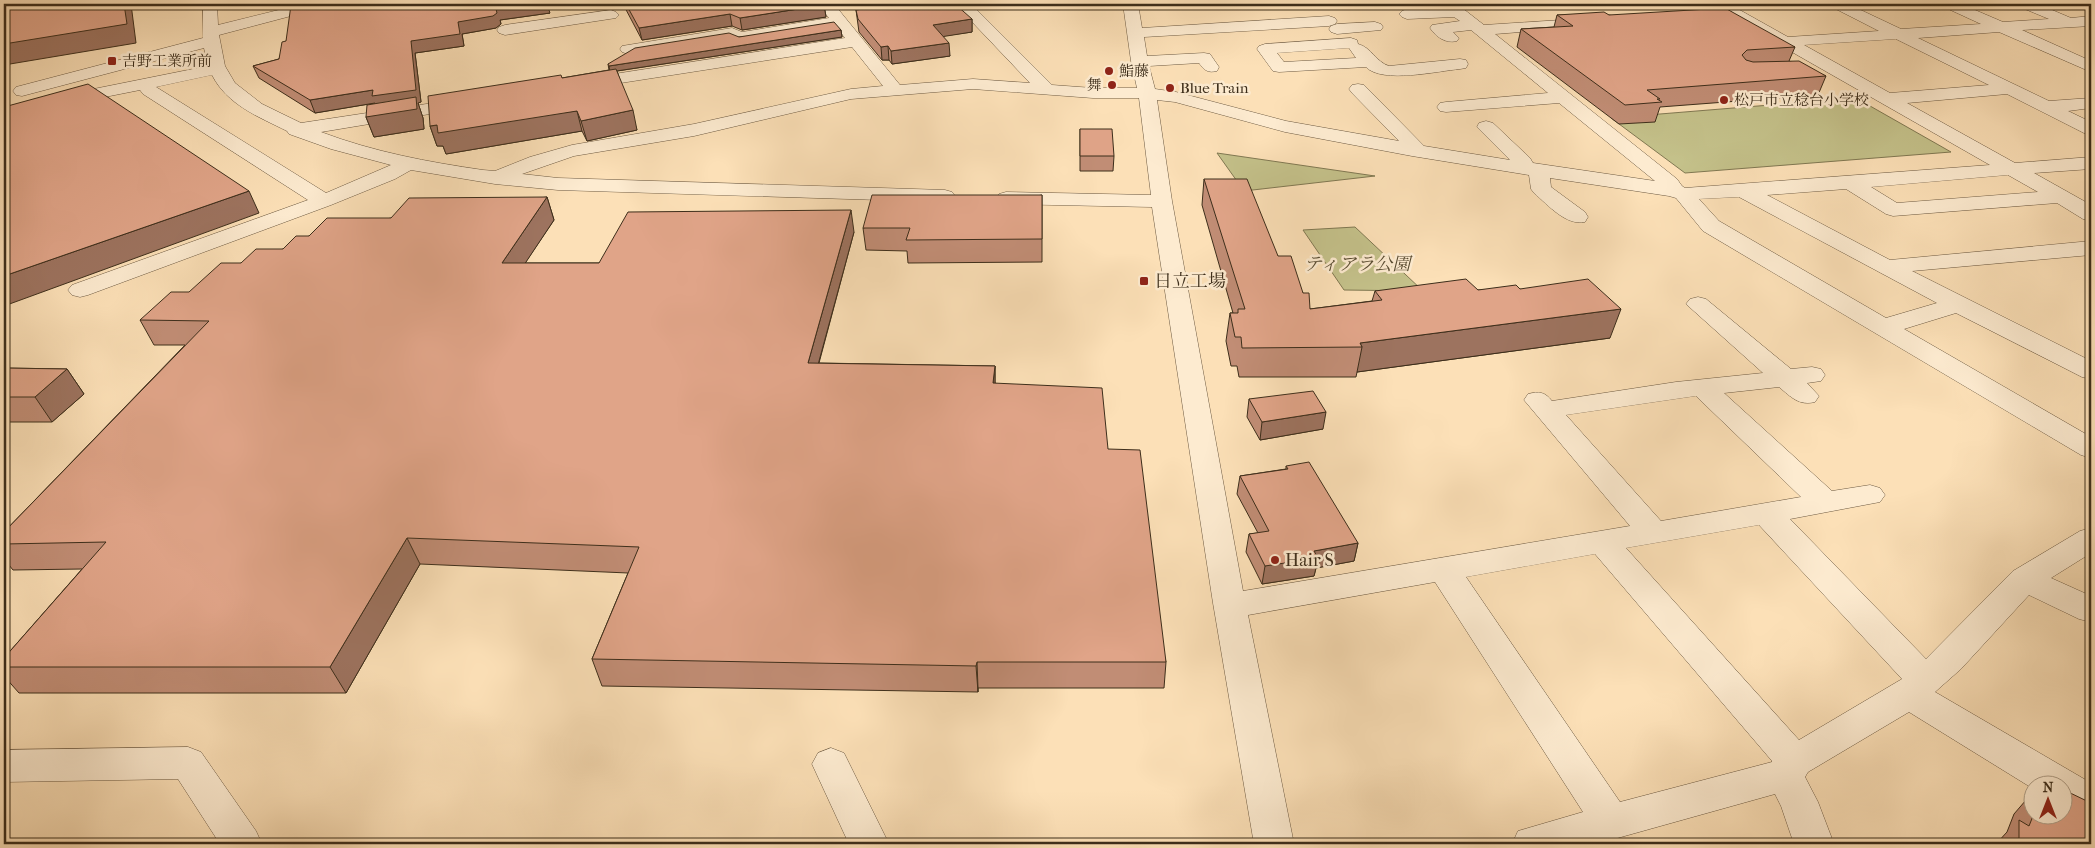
<svg xmlns="http://www.w3.org/2000/svg" width="2095" height="848" font-family="'IM FELL French Canon','Noto Serif JP',serif">
<style>
.green{fill:#c4c18a;stroke:#807852}
.lines{fill:none;stroke-linecap:round;stroke-linejoin:round}
.minor-casing{stroke:#6d5a42;stroke-width:1}
.minor{fill:#fdebd0;fill-rule:evenodd}
.wall{fill:#c18d75;stroke:#3d2e1b}
.shaded-wall{fill:#9d735f;stroke:#3d2e1b}
.building{fill:#e0a488;stroke:#3d2e1b}
.poi-dot{fill:#8f2418;stroke:#fdebd0;stroke-width:2}
.labels{text-anchor:middle;dominant-baseline:central;stroke-width:5;stroke-linejoin:round;paint-order:stroke}
.far-poi-label{font-size:15px;fill:#3d2e1b;stroke:#fdebd0;text-anchor:start}
.park-label{font-size:18px;font-style:italic;fill:#584b31;stroke:#fdebd0}
.poi-label{font-size:18px;fill:#3d2e1b;stroke:#fdebd0;text-anchor:start}
</style>
<rect width="100%" height="100%" fill="#fce0b7"/>
<filter id="stains"><feTurbulence type="fractalNoise" baseFrequency=".004" numOctaves="4"/><feColorMatrix values="0 0 0 0 .2 0 0 0 0 .09 0 0 0 0 .02 0 0 0 .5 -.17"/></filter>
<radialGradient id="worn" r=".72"><stop offset=".6" stop-color="#630" stop-opacity="0"/><stop offset="1" stop-color="#630" stop-opacity=".3"/></radialGradient>
<!-- green -->
<path class="green" d="M1856 98 1951 152 1685 173 1611 118Z
M1217 153 1375 176 1244 191Z
M1355 227 1423 291 1344 290 1303 230Z"/>
<g class="lines">
<!-- minor casing -->
<g class="minor-casing">
<path id="minor" d="M203 4H217L218 25 303 4H327L325 7 219 35 225 66 235 83 262 104 301 123 466 98 472 99 475 103 472 107 466 108 321 132C374 152 428 162 483 170L495 171 530 157 572 145 694 124 851 89 883 86 852 47 582 89 576 88 573 84 576 80 582 79 845 38 836 26 740 42 730 38 628 54 622 52 620 49 622 46 732 28 742 32 829 18 818 4H834L900 85 973 79 1030 83 955 4H971L1052 85 1093 88H1137L1131 61 1123 4H1138L1142 28 1329 16 1335 18 1337 21 1335 24 1329 26 1144 37 1147 56 1204 53 1210 54 1219 67 1217 71C1208 73 1205 71 1199 63L1149 66 1155 89 1176 92 1286 121 1399 141 1352 93 1349 89 1352 85 1358 84 1364 85 1424 146 1510 160 1477 127 1479 123 1486 121 1493 123 1530 158 1533 163 1655 181 1559 103 1446 112 1440 111 1437 107 1440 103 1446 102 1548 93 1471 30 1453 32 1459 38 1457 41C1446 44 1436 37 1430 28L1432 25 1460 21 1454 17 1407 19 1402 17 1399 14 1402 11 1407 9 1444 8 1441 4H1457L1484 25 1592 18 1598 20 1600 23 1598 26 1495 34 1677 179 1682 186 1685 188 1990 165 1713 7 1711 4H1729L1788 37 1879 31 1832 7 1830 4H1848L1901 29 1981 24 1944 7 1942 4H1961L2003 22 2049 19 2020 7 2018 4H2038L2071 18 2091 16V26L2022 30 2091 61V72L1999 32 1918 38 2049 101 2091 98V108L2068 111 2091 122V135L2084 133 2007 94 1907 103 2015 163 2091 157V169L2034 173 2091 205V220L2083 219 2057 203 1893 216 1886 214 1846 189 1767 195 1890 260 2091 241V255L1912 271 2091 361V379L2082 377 1956 313 1904 329 2091 437V458L2081 455 1703 231 1676 198 1669 196 1550 178 1551 187 1585 212 1588 217 1585 222C1566 226 1548 205 1534 193L1531 189 1529 175 1412 156 1285 132 1175 102 1157 100 1172 201 1243 591 1630 526 1524 400 1528 394C1539 391 1545 392 1552 401L1676 382 1763 373 1686 304 1690 299 1698 297 1706 299 1791 369 1812 367 1821 369 1825 375 1821 381 1807 383 1819 396 1815 402C1799 406 1791 397 1779 387L1724 393 1832 491 1870 485 1880 488 1885 495 1880 502 1790 519 1926 659 2013 571 2080 531 2091 528V553L2051 578 2091 596V622L2079 619 2029 595 1961 669 1935 692 2091 783V820L2077 815 2062 806V786H2032V788L1909 712 1808 772 1805 777 1818 802 1834 844H1794L1781 806 1775 794 1596 844H1512L1518 831 1583 812 1435 582 1248 615 1294 844H1254L1213 603 1152 207 1006 204 999 202 996 198 999 194 1006 192 1151 195 1139 98H1093L973 89 851 99 694 136 574 156 522 174 558 178 945 190 952 192 955 196 952 200 945 202 558 190 495 184 411 170 395 179 331 205 88 295 80 297 72 295 68 290 72 285 308 200 143 94 140 90 4 117V107L208 66 204 48 22 96 16 95 13 91 16 87 203 38ZM1896 39 1989 85 1890 93 1804 45ZM212 75C227 105 259 117 287 131L289 134 331 149 391 165 326 193 156 87ZM2008 175 2038 192 1897 203 1871 187ZM1739 197 1937 303 1886 318 1719 221 1699 199ZM1696 396 1801 497 1661 521 1566 415ZM1759 525 1902 679 1799 740 1626 548ZM1595 554 1772 761V762L1620 802 1466 577Z
M611 10 616 12 619 15 616 18 505 35 499 33 497 30 499 27 505 25Z
M1375 22 1381 24 1383 27 1381 30 1337 34 1331 32 1329 29 1331 26 1337 24Z
M1351 38 1357 40 1358 44C1371 47 1376 62 1389 66L1460 59 1466 60 1468 64 1466 68 1460 69C1438 71 1382 84 1366 67L1279 72 1273 71 1257 49 1259 46 1265 44ZM1349 48 1356 58 1284 62 1277 53Z
M188 747 201 752 256 831 262 844H220L178 779 4 782V750Z
M831 748 844 753 889 844H849L812 764 818 753Z"/>
</g>
<!-- minor -->
<use href="#minor" class="minor"/>
</g>
<!-- wall -->
<path class="wall" d="M301 4H332L333 7 550 13 500 20 501 24 496 28 462 34 464 46 415 53 421 102 418 103 423 118 424 129 374 137 366 117 375 103 315 113 259 78 253 66 279 59Z
M623 4H714L693 6 690 8 824 5 826 17 742 30 732 26 642 40Z
M856 10 972 19V32L943 36 950 56 892 64 889 60H882L859 32Z
M1557 15H1609L1795 47 1789 61 1826 76 1818 95 1660 107 1655 122 1619 124 1517 47 1521 29 1554 27Z
M841 30 842 37 617 71 637 130 587 141 582 131 446 154 443 146H437L430 126 562 78 609 70 608 64 739 37Z
M1080 129 1114 156 1113 171H1080Z
M1204 179 1278 256 1303 293 1310 309 1372 301 1375 291 1478 290 1520 289 1610 338 1357 372 1356 377H1239L1237 366H1231L1226 341 1230 313H1233L1202 205Z
M1042 195V262L908 263 907 251 866 250 863 228Z
M547 197 554 220 525 263H599L854 232 819 363 995 366V383L1108 449 1166 662 1164 688H978V692L602 686 592 659 628 573 420 564 346 693H19L4 676V658L82 569 13 570 4 559V532L185 345H154L140 320 241 263 283 249 309 236 391 218Z
M4 368 67 369 84 394 52 422H4Z
M1249 399 1323 429 1260 440 1247 417Z
M1286 466 1358 543 1354 561 1316 568 1314 576 1262 584 1246 552 1249 534 1258 533 1237 494 1240 476 1286 469Z
M2032 793V816L2091 844H1996L2007 832 2014 814Z"/>
<!-- shaded-wall -->
<path class="shaded-wall" d="M124 4H131L136 43 4 65V44Z
M532 4H547L550 13 500 20 501 24 496 28 462 34 464 46 415 53 421 102 418 103 423 118 424 129 374 137 366 117 377 109 375 103 315 113 310 100 373 90 411 41 458 22 496 9Z
M681 4H714L693 6 683 13Z
M824 5 826 17 742 30 740 18Z
M730 14 732 26 642 40 639 28Z
M972 19V32L934 38 933 25Z
M841 30 842 37 610 72 609 66Z
M949 43 950 56 892 64 891 51Z
M888 46 889 60H882L881 47Z
M633 110 637 130 587 141 581 121Z
M577 111 582 131 446 154 443 146H437L430 126Z
M249 191 259 213 4 306V276Z
M547 197 554 220 510 286 502 263Z
M851 210 854 232 812 387 808 363Z
M1621 309 1610 338 1357 372 1362 347 1360 343Z
M995 366V390L993 383Z
M67 369 84 394 52 422 35 397Z
M1326 412 1323 429 1260 440 1262 422Z
M407 538 420 564 346 693 330 667Z
M1358 543 1354 561 1316 568 1314 576 1262 584 1265 566 1314 551Z
M977 662 978 688V692L976 666Z"/>
<!-- building -->
<path class="building" d="M4 4H124L127 24 4 44Z
M301 4H331V8L361 4H532L496 9 497 13 493 16 458 22 460 34 411 41 416 90 372 96 373 90 310 100 253 66 279 59 282 42 286 41 291 5Z
M626 4H683L684 6 691 8 726 4H823L824 5 740 18 730 14 639 28Z
M904 4H955L972 19 933 25 949 43 891 51 888 46 881 47 858 19 856 10Z
M1725 8 1795 47 1747 50 1742 55 1746 60 1753 62 1799 61 1826 76 1647 90 1660 99H1657L1662 102 1625 105 1521 29 1573 26 1557 15 1604 12 1609 15Z
M834 22 841 30 609 66 608 64 635 48 729 33 739 37Z
M616 69 633 110 581 121 577 111 438 133 437 125 430 126 428 96 561 75 562 78Z
M88 84 249 191 4 276V107Z
M416 97 417 109 366 117 367 105Z
M1080 129H1112L1114 156H1080Z
M1204 179H1247L1278 256H1291L1303 293H1309L1310 309 1382 300 1375 291 1466 279 1478 290 1516 285 1520 289 1588 279 1621 309 1360 343 1362 347 1242 348 1241 337H1235L1230 313H1238V309H1245Z
M872 195H1042V239L906 240 910 228H863Z
M547 197 502 263H599L628 212 851 210 808 363 995 366 993 383 1102 388 1108 449 1140 450 1166 662H977L976 666 592 659 639 547 407 538 330 667H4V658L106 542 4 544V532L209 321 140 320 171 292H189L221 263H241L256 249H283L296 236H309L327 218H391L409 198Z
M4 368 67 369 35 397H4Z
M1313 391 1326 412 1262 422 1249 399Z
M1309 462 1358 543 1314 551 1318 558 1265 566 1249 534 1269 531 1240 476 1288 469 1286 466Z
M2044 781 2055 786H2043Z
M2062 789 2091 803V844H2019V820L2029 826 2033 816H2062Z"/>
<!-- markers -->
<g class="poi-dot">
<rect x="107" y="56" width="10" height="10" rx="2.5"/>
<circle cx="1109" cy="71" r="5"/>
<circle cx="1112" cy="85" r="5"/>
<circle cx="1170" cy="88" r="5"/>
<circle cx="1724" cy="100" r="5"/>
<rect x="1139" y="276" width="10" height="10" rx="2.5"/>
<circle cx="1275" cy="560" r="5"/>
</g>
<g class="labels">
<!-- far-poi labels -->
<g class="far-poi-label">
<text x="122" y="61">吉野工業所前</text>
<text x="1119" y="71">鮨藤</text>
<text x="1102" y="85" text-anchor="end">舞</text>
<text x="1180" y="88">Blue Train</text>
<text x="1734" y="100">松戸市立稔台小学校</text>
</g>
<!-- park labels -->
<g class="park-label">
<text x="1357" y="264">ティアラ公園</text>
</g>
<!-- poi labels -->
<g class="poi-label">
<text x="1154" y="281">日立工場</text>
<text x="1285" y="560">Hair S</text>
</g>
</g>
<!-- margin -->
<rect width="2095" height="848" fill="none" stroke="#fce0b7" stroke-width="20"/>
<rect x="5" y="5" width="2085" height="838" fill="none" stroke="#3d2e1b" stroke-width="2.5"/>
<rect x="10" y="10" width="2075" height="828" fill="none" stroke="#3d2e1b"/>
<!-- north arrow -->
<g transform="translate(2048 800)"><circle r="24" fill="#fdebd0" stroke="#b09f88"/>
<path d="M0-4L9 19L0 12L-9 19Z" fill="#8f2418"/>
<text y="-8" font-size="14" font-weight="bold" text-anchor="middle" fill="#3d2e1b">N</text>
</g>
<rect width="100%" height="100%" filter="url(#stains)"/>
<rect width="100%" height="100%" fill="url(#worn)"/>
</svg>
